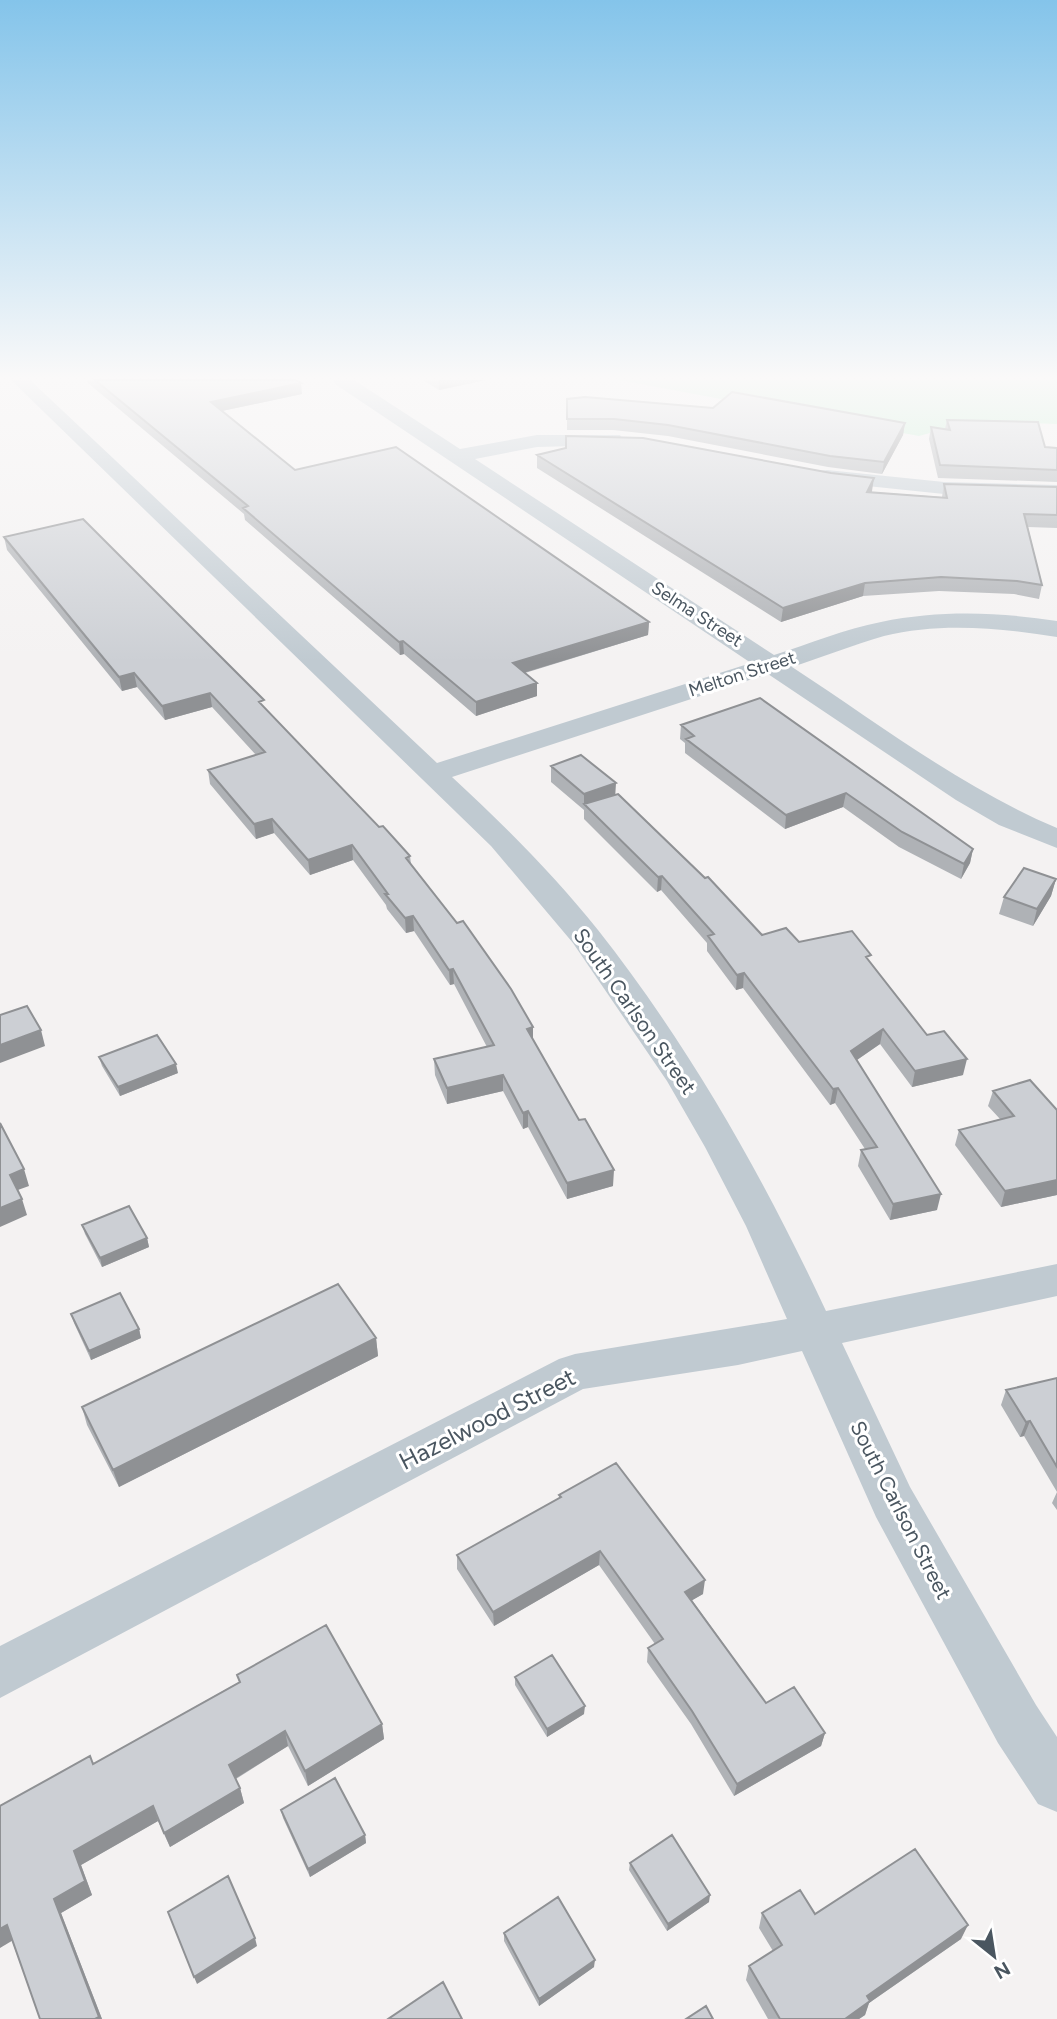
<svg xmlns="http://www.w3.org/2000/svg" width="1057" height="2019" font-family="Figtree,sans-serif">
<style>
.green{fill:#c2f0d2}
.lines{fill:none;stroke-linecap:round;stroke-linejoin:round}
.minor{fill:#c0cad1;fill-rule:evenodd}
.wall{fill:#afb2b6}
.shaded-wall{fill:#8f9194}
.building{fill:#cccfd4;stroke:#8f9194;stroke-width:2}
.labels{text-anchor:middle;dominant-baseline:central;stroke-width:6;stroke-linejoin:round;paint-order:stroke}
.far-street-label{font-size:18px;fill:#4a5660;stroke:#fff}
.street-label{font-size:21px;fill:#4a5660;stroke:#fff}
.near-street-label{font-size:24px;fill:#4a5660;stroke:#fff}
</style>
<rect width="100%" height="100%" fill="#f4f2f2"/>
<!-- green -->
<path class="green" d="M619 380H1057V424L973 421 919 436Z"/>
<g class="lines">
<!-- minor -->
<path class="minor" d="M11 380H30L437 763 751 663 335 384 333 380H354L460 449 537 435H620L623 439 620 443 613 445 537 447 475 459 774 655C809 644 845 629 881 622 940 610 999 612 1057 621V637C1001 628 940 622 884 636 853 645 822 657 792 667 878 723 962 788 1057 828V848L999 825 956 800 768 674 452 777C504 825 554 875 598 930 690 1047 763 1176 826 1311L1057 1264V1296L842 1343 910 1487 1036 1705 1057 1737V1812L1038 1804 998 1743 876 1517 802 1351 738 1365 583 1389 0 1698V1646L559 1359 575 1354 787 1319 746 1226 705 1147 667 1081 573 943 491 846Z
M827 470 944 482 1057 485V497L944 494 819 481 816 476 819 471Z"/>
</g>
<!-- wall -->
<path class="wall" d="M87 380H296L302 394 222 411 295 470 649 622 648 635 525 673 537 696 476 716 404 654 400 655 245 520 244 514 88 383Z
M423 380H486L439 390Z
M567 399 905 423 903 435 882 474 828 467 668 436 613 430H567Z
M947 420 1045 447 1057 448V482L938 478 929 439 931 427 945 429Z
M537 455 872 491V492L942 497 944 484 1057 487V528L1028 527 1042 585 1039 599 1014 594 939 591 863 596 781 622 537 468Z
M4 537 265 708 379 827 410 856 411 864 533 1041 613 1186 567 1199 528 1127 523 1129 503 1091 447 1104 435 1075 434 1059 487 1047 454 984 450 985 414 931 406 933 387 909 386 905 353 860 310 875 274 833 256 839 210 784 208 770 256 755 212 707 165 720 137 687 122 691 7 550Z
M760 698 973 849 970 863 961 879 899 847 843 807 785 829 685 753V743L680 739 681 725Z
M551 766 615 795 762 935 799 942 870 962 927 1035 963 1075 912 1087 880 1044 857 1060 937 1210 890 1220 858 1166 861 1150 865 1149 835 1103 830 1105 743 988 736 990 707 951V943L661 890 657 892 584 819V810L551 782Z
M1056 879 1051 896 1033 926 999 914 1004 897Z
M99 1057 178 1073 120 1096 102 1066Z
M1030 1080 1057 1195 1001 1207 955 1145 959 1130 1000 1119 988 1106 993 1091Z
M82 1225 147 1238 149 1247 102 1267 85 1234Z
M71 1314 139 1329 141 1338 91 1360 74 1323Z
M376 1338 378 1356 119 1487 87 1425 82 1407Z
M1057 1378V1510L1052 1503 1057 1492 1024 1436 1020 1437 1001 1405 1006 1390Z
M559 1495 703 1594 692 1600 766 1703 825 1733 821 1746 734 1796 691 1724 647 1662 648 1648 655 1644 599 1565 494 1626 457 1569V1555L559 1498Z
M237 1675 382 1724 384 1739 308 1786 288 1746 236 1779 240 1788 244 1803 170 1847 158 1821 81 1865 92 1895 61 1913 102 2019H40L12 1941 93 1764 239 1682Z
M515 1677 584 1714 547 1737 515 1685Z
M281 1810 365 1835 366 1843 310 1877 283 1818Z
M630 1863 709 1902 667 1931 629 1870Z
M762 1913 815 1914 961 1939 869 2003 865 2015 859 2019H768L746 1980 749 1966 773 1951 759 1928Z
M504 1933 594 1967 539 2006 504 1941Z"/>
<!-- shaded-wall -->
<path class="shaded-wall" d="M439 380H486L439 390Z
M301 383 302 394 212 413 211 402Z
M905 423 903 435 882 474 884 462Z
M874 478 872 491 865 505 867 492Z
M865 583 863 596 781 622 783 608Z
M649 622 648 635 513 676V663Z
M403 641 404 654 400 655 399 642Z
M134 673 137 687 122 691 119 677Z
M537 683V696L476 716V702Z
M210 693 212 707 165 720 162 706Z
M616 783 615 799 584 804V810V794Z
M846 793 843 807 785 829 786 815Z
M272 819 274 833 256 839 254 824Z
M352 845 353 860 310 875 308 860Z
M973 849 970 863 961 879 964 864Z
M662 876 661 890 657 892 658 877Z
M1056 879 1051 896 1033 926 1037 909Z
M413 916 414 931 406 933 405 918Z
M453 969 454 984 450 985 449 970Z
M744 973 743 988 736 990 737 975Z
M533 1027V1043L527 1029Z
M883 1029 880 1044 848 1066 851 1051Z
M41 1030 45 1046 0 1063V1045Z
M967 1059 963 1075 912 1087 915 1071Z
M176 1064 178 1073 120 1096 118 1087Z
M503 1075V1091L447 1104V1088Z
M838 1088 835 1103 830 1105 833 1089Z
M528 1111V1127L523 1129V1113Z
M24 1169 29 1186 15 1191 10 1175Z
M614 1170 613 1186 567 1199V1183Z
M1057 1180V1195L1001 1207 1005 1191Z
M941 1194 937 1210 890 1220 893 1204Z
M22 1199 27 1215 0 1227V1208Z
M147 1238 149 1247 102 1267 100 1258Z
M139 1329 141 1338 91 1360 89 1351Z
M376 1338 378 1356 119 1487 113 1470Z
M1030 1421 1024 1436 1020 1437 1026 1422Z
M600 1551 599 1565 494 1626 493 1612Z
M705 1580 703 1594 684 1605 685 1592Z
M585 1706 584 1714 547 1737V1729Z
M382 1724 384 1739 308 1786 305 1771Z
M285 1731 288 1746 233 1780 229 1765Z
M825 1733 821 1746 734 1796 737 1784Z
M240 1788 244 1803 170 1847 164 1833Z
M153 1806 158 1821 81 1865 92 1895 61 1913 102 2019H95L54 1899 74 1851Z
M365 1835 366 1843 310 1877 308 1869Z
M710 1895 709 1902 667 1931 668 1924Z
M7 1925 15 1939 0 1948V1929Z
M968 1925 961 1939 869 2003 865 2015 859 2019H845L867 1996Z
M255 1938 257 1946 197 1984 194 1977Z
M595 1960 594 1967 539 2006V1999Z"/>
<!-- building -->
<path class="building" d="M95 380H296L301 383 211 402 295 470 396 447 649 622 513 663 537 683 476 702 403 641 399 642 243 508 248 506Z
M732 392 905 423 884 462 830 456 668 425 614 419H567V399L585 397 713 408Z
M947 420 1038 422 1045 447 1057 448V470L940 465 931 427 950 430Z
M566 436 643 438 831 473 874 478 867 492 947 498 944 484 1057 487V515L1024 514 1042 585 1017 581 941 577 865 583 783 608 537 455 566 448Z
M83 519 264 700 259 702 379 827 383 826 410 856 406 858 457 923 463 921 511 989 533 1027 527 1029 579 1120 585 1119 614 1170 567 1183 528 1111 523 1113 503 1075 447 1088 434 1059 494 1045 453 969 449 970 413 916 405 918 385 894H388L352 845 308 860 272 819 254 824 208 770 265 752 210 693 162 706 134 673 119 677 4 537Z
M760 698 973 849 964 864 902 832 846 793 786 815 686 739 694 736 681 725Z
M581 755 616 783 584 794 551 766Z
M618 794 705 878 708 877 762 935 786 928 799 942 852 931 871 955 866 957 927 1035 944 1031 967 1059 915 1071 883 1029 851 1051 941 1194 893 1204 861 1150 877 1147 838 1088 833 1089 744 973 737 975 708 936 714 934 662 876 658 877 584 804Z
M1024 868 1056 879 1037 909 1004 897Z
M27 1006 41 1030 0 1045V1015Z
M157 1035 176 1064 118 1087 99 1057Z
M1030 1080 1057 1110V1180L1005 1191 959 1130 1014 1116 993 1091Z
M0 1123 24 1169 10 1175 22 1199 0 1208Z
M129 1206 147 1238 100 1258 82 1225Z
M338 1284 376 1338 113 1470 82 1407Z
M120 1293 139 1329 89 1351 71 1314Z
M1057 1378V1467L1030 1421 1026 1422 1006 1390Z
M616 1463 705 1580 685 1592 766 1703 794 1687 825 1733 737 1784 692 1711 648 1648 663 1639 600 1551 493 1612 457 1555 561 1497 559 1495Z
M326 1625 382 1724 305 1771 285 1731 229 1765 240 1788 164 1833 153 1806 74 1851 85 1881 54 1899 99 2017 95 2019H40L7 1925 0 1929V1806L90 1756 93 1764 240 1682 237 1675Z
M552 1655 585 1706 547 1729 515 1677Z
M335 1778 365 1835 308 1869 281 1810Z
M672 1835 710 1895 668 1924 630 1863Z
M915 1849 968 1925 867 1996 870 2001 845 2019H780L749 1966 782 1945 762 1913 800 1890 815 1914Z
M228 1876 255 1938 194 1977 168 1912Z
M558 1897 595 1960 539 1999 504 1933Z
M443 1982 462 2019H388Z
M706 2006 713 2019H686Z"/>
<!-- sky -->
<linearGradient id="sky" x2="0" y2="1"><stop stop-color="#84c4ea"/><stop offset="0.57" stop-color="#faf9f9"/><stop offset="1" stop-color="#faf9f9" stop-opacity="0"/></linearGradient>
<rect width="1057" height="662" fill="url(#sky)"/>
<g class="labels">
<!-- far-street labels -->
<g class="far-street-label">
<text transform="translate(697 614) rotate(33)">Selma Street</text>
<text transform="translate(742 674) rotate(-18)">Melton Street</text>
</g>
<!-- street labels -->
<g class="street-label">
<text transform="translate(635 1011) rotate(55)">South Carlson Street</text>
<text transform="translate(901 1510) rotate(63)">South Carlson Street</text>
</g>
<!-- near-street labels -->
<g class="near-street-label">
<text transform="translate(487 1419) rotate(-27)">Hazelwood Street</text>
</g>
</g>
<!-- north arrow -->
<g transform="translate(994 1956) rotate(150)" stroke="#ffffff" stroke-width="5" paint-order="stroke">
<path d="M0-5L12 26L0 18L-12 26Z" fill="#4a5660"/>
<text y="-10" font-size="19" font-weight="bold" text-anchor="middle" fill="#4a5660">N</text>
</g>
</svg>
